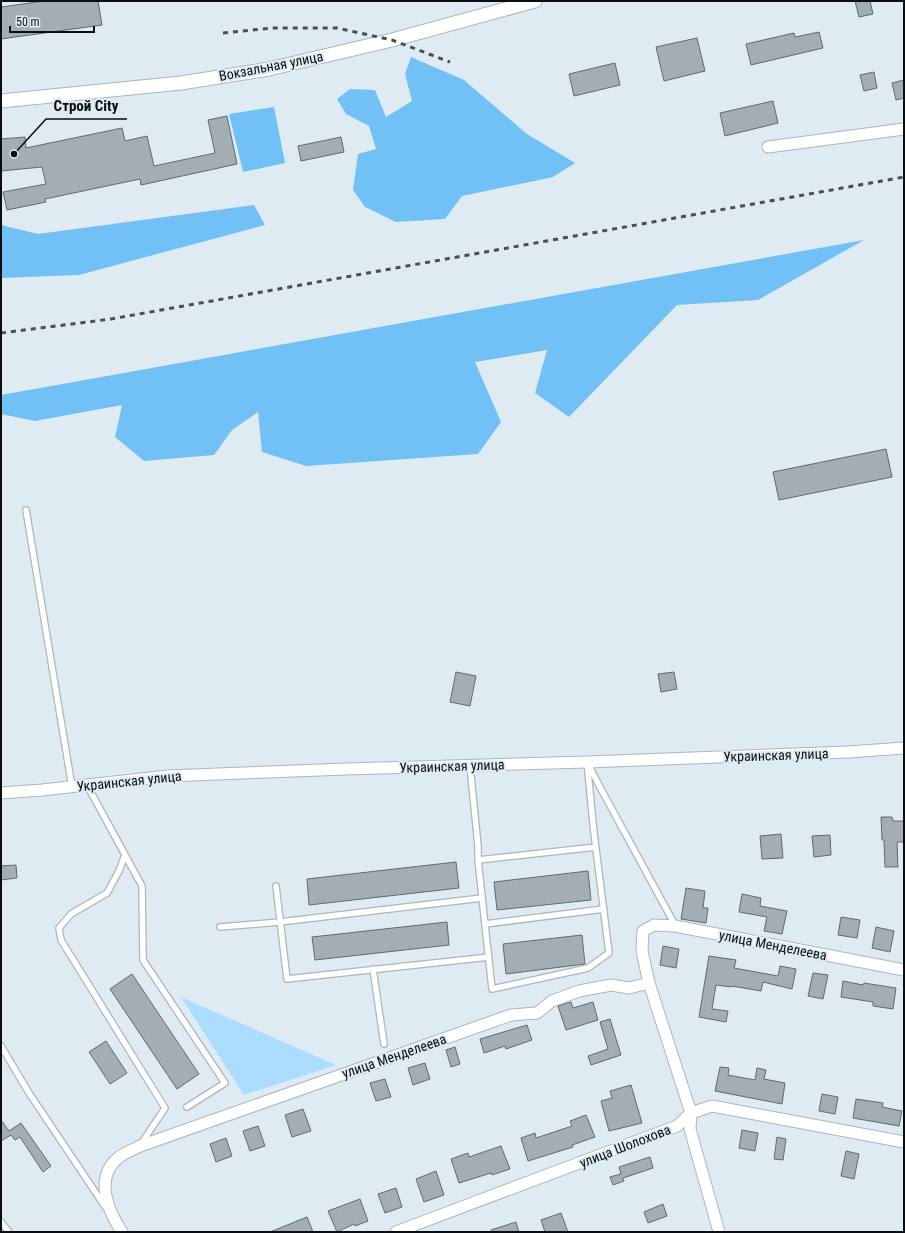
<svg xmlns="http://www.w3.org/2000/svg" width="905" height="1233" font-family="'Roboto Condensed',sans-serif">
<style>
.green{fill:#acdcfe}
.forest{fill:#71c1f6}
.building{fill:#a2adb4;stroke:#5f6970}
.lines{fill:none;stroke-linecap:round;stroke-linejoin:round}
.service-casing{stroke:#abb6bd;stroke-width:8}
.minor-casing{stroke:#abb6bd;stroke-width:13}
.tertiary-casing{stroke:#abb6bd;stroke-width:15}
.service{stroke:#fff;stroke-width:5.5}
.minor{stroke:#fff;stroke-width:11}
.tertiary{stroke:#fff;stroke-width:13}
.rail{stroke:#484f52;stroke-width:3;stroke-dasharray:5 5;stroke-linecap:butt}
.labels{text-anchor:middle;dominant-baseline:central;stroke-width:4;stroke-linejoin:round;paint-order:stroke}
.street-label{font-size:14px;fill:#0a0e10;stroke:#dfebf3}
.leader{fill:none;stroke:#0a0e10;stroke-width:1.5}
.callout-dot{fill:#0a0e10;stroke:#dfebf3;stroke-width:1.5}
.callout-label{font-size:15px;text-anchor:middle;font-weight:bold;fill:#0a0e10;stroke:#dfebf3;stroke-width:4;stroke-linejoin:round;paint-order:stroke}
</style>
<rect width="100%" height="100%" fill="#dfebf3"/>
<!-- green -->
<path class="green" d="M181 997 336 1065 244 1095Z"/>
<!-- forest -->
<path class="forest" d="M411 57 464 80 527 134 575 163 553 177 462 196 445 219 396 222 365 207 353 190 358 154 376 149 369 126 346 114 337 99 350 89 375 90 386 117 412 101 405 74Z
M274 107 285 163 243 172 229 114Z
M254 205 265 225 79 275 1 278V225L38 234Z
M864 240 758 300 677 305 569 417 535 393 547 350 475 362 501 422 478 454 306 466 262 452 258 412 232 430 214 455 144 461 115 437 122 405 35 421 1 414V395Z"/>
<!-- building -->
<path class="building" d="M44 1H98L102 25 1 39V7Z
M855 1H870L873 14 859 17Z
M819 32 823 48 751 65 746 44 794 33 795 37Z
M697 38 705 71 664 81 656 47Z
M615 63 620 85 574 96 569 74Z
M874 72 877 88 864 91 860 75Z
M904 80V98L896 100 892 83Z
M773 101 778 123 725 136 720 113Z
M227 116 237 164 141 185 140 179 45 199 46 202 7 210 3 192 46 184 42 167 1 171V139L25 137 26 148 122 128 125 141 147 136 154 166 215 153 208 120Z
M341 137 344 152 301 161 298 146Z
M886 449 892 477 779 500 773 472Z
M456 672 476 676 470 706 450 702Z
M674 672 677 689 661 692 658 674Z
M881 817H892L893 821H904V842H897L898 867H885L884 840H882Z
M781 834 783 858 762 859 760 836Z
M830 835 831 855 814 857 812 836Z
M456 862 459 888 309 905 307 879Z
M16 865 17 878 1 880V866Z
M588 871 591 900 497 910 494 882Z
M686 888 705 891 703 908H708L706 923 681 919Z
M742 894 761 898 760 906 787 911 782 934 764 931 767 917 739 912Z
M841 917 860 920 857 938 838 935Z
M447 922 449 945 315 960 312 937Z
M876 927 894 931 890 952 872 948Z
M582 935 585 964 506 974 503 944Z
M663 946 679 949 676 968 660 965Z
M709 956 736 960 734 968 778 976 780 966 796 969 792 989 763 982 761 991 732 986 731 987 716 985 712 1009 728 1011 726 1022 699 1017Z
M813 973 828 975 823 999 808 996Z
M132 974 199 1074 177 1089 110 989Z
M843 981 863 985 864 983 896 988 893 1009 873 1006V1002L841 997Z
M571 1002 573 1008 593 1002 598 1020 566 1030 558 1006Z
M610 1019 621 1055 591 1065 588 1056 608 1049 600 1022Z
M527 1025 532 1040 506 1049 505 1046 484 1053 480 1039Z
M106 1041 127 1073 110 1084 89 1052Z
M455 1047 460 1064 451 1067 446 1050Z
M425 1063 430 1079 413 1085 408 1068Z
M720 1067 729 1068 728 1075 755 1080 757 1068 766 1070 764 1079 785 1083 782 1104 715 1091Z
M385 1079 391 1097 376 1101 370 1083Z
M631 1085 642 1123 609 1131 601 1101 612 1098 610 1091Z
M822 1094 838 1097 835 1114 819 1111Z
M856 1099 883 1103 882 1107 902 1111 899 1126 853 1118Z
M303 1109 311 1131 292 1137 285 1115Z
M586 1115 595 1137 572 1145 573 1147 528 1161 521 1138 535 1133 536 1138 572 1126 570 1121Z
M1 1120 9 1131 21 1123 51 1166 43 1172 20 1137 15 1140 11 1135 1 1141Z
M258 1126 265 1146 250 1151 243 1131Z
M742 1130 758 1133 755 1151 739 1148Z
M777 1137 786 1139 783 1160 774 1159Z
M226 1138 232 1156 216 1162 210 1144Z
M501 1146 510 1169 492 1175 491 1173 459 1183 451 1159 468 1153 469 1157Z
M846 1151 859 1154 854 1179 841 1176Z
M650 1157 653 1168 623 1178 624 1181 613 1185 610 1177 621 1174 619 1167Z
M436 1171 444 1195 424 1202 416 1179Z
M396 1188 402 1207 385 1213 378 1194Z
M360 1199 368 1221 355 1226 354 1224 337 1232 328 1211Z
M663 1204 667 1216 648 1223 644 1212Z
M561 1213 568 1232H545L541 1220Z
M307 1217 313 1232H270Z
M516 1222 519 1232H491V1230Z"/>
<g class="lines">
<!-- service casing -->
<g class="service-casing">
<path id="service" d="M26 510 72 787
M470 766 478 846V860L492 989 588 968 609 953 594 833 587 762 601 789 675 925
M87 785 142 886 143 960 225 1083 187 1107
M125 855 119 871 107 893 71 914 59 928 61 940 165 1108 141 1144
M478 860 596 847
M276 886 287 979 489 957
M485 924 604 909
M220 927 280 922 482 898
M373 969 384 1044
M1 1046 29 1093 106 1208
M1 1222 9 1232"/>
</g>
<!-- minor casing -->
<g class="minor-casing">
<path id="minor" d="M768 147 904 129
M1 793 42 790 168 776 346 769 587 762 848 752 904 748
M122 1232C108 1211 94 1178 118 1158 124 1153 133 1150 140 1146L511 1015 537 1013 552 1001 579 991 611 985 629 988 649 983
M396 1232 677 1126 691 1113 712 1106 904 1142
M719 1232 690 1129 691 1113 649 983 642 951 643 931 654 925 675 926 904 970"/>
</g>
<!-- tertiary casing -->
<g class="tertiary-casing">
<path id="tertiary" d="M1 101 181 83 269 69 392 40 535 1"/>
</g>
<!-- service -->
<use href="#service" class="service"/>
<!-- minor -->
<use href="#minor" class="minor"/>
<!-- tertiary -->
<use href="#tertiary" class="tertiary"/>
<!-- rail -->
<path class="rail" d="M223 33 272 28H337L392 40 450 62
M1 333 111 319 904 177"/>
</g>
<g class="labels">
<!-- street labels -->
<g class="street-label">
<text transform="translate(271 66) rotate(-11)">Вокзальная улица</text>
<text transform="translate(776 755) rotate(-2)">Украинская улица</text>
<text transform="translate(452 766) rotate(-2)">Украинская улица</text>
<text transform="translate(129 781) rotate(-6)">Украинская улица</text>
<text transform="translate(773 945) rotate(11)">улица Менделеева</text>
<text transform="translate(394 1056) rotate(-19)">улица Менделеева</text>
<text transform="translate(625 1146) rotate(-21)">улица Шолохова</text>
</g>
</g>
<!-- callouts -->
<path class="leader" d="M14 154L46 119H127"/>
<circle class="callout-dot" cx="14" cy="154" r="4"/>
<g class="callout-label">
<text x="86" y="111">Строй City</text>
</g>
<!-- border -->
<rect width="905" height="1233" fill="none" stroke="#0a0e10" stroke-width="4"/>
<!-- scale -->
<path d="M10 26v6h84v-6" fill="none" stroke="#0a0e10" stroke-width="2"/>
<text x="16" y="26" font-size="12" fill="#0a0e10" stroke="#dfebf3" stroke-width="3" paint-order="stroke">50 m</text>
</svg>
